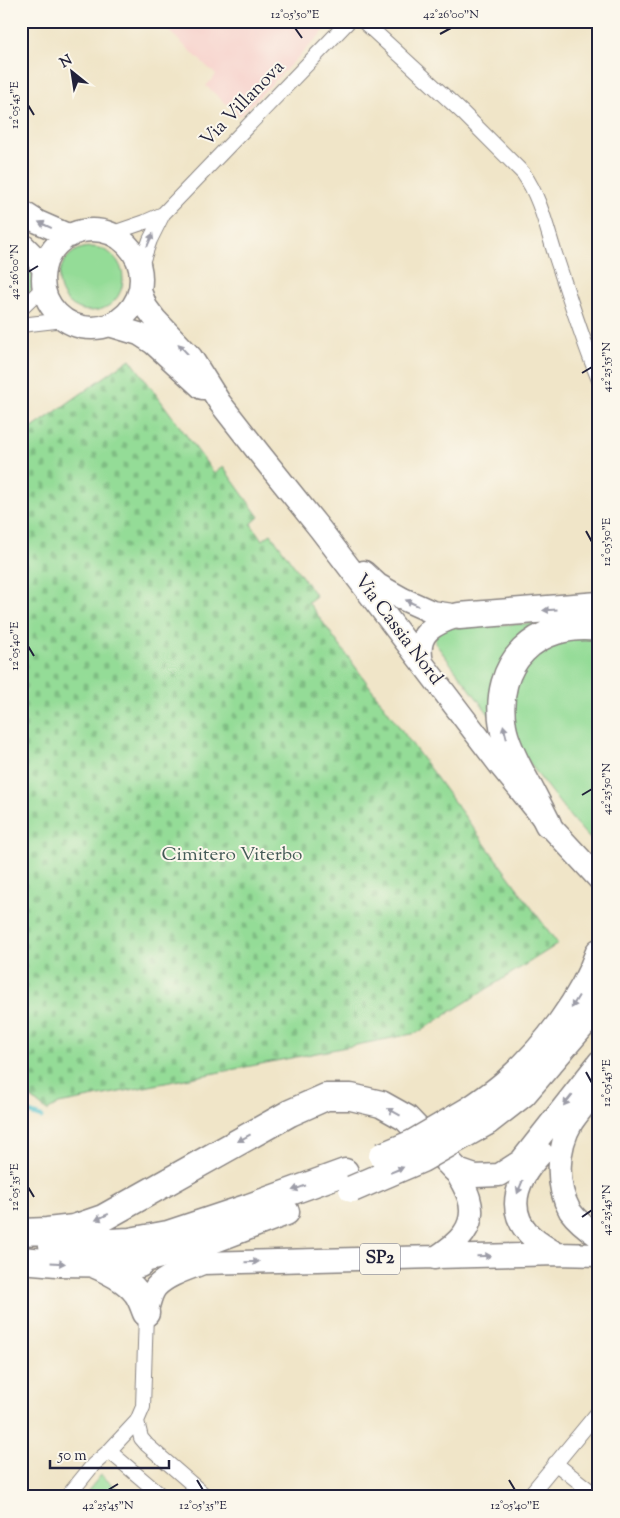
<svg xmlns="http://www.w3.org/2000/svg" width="620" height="1518" font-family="'Sorts Mill Goudy',serif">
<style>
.built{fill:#f7d0ca}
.grass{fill:#94dc97;stroke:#5b7f69}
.cemetery{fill:url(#cemetery-stones);stroke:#5b7f69}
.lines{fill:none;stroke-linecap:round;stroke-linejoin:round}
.stream{stroke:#53c0ca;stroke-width:5}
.street-casing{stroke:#898482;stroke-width:16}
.primary-casing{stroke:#898482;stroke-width:25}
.highway-casing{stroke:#898482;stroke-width:29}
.street{stroke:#fff;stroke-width:14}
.primary{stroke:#fff;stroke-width:22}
.highway{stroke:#fff;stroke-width:26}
.highway-bridge-casing{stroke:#898482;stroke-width:29;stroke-linecap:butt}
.highway-bridge{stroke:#fff;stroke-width:26}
.oneway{fill:#9c9ca7}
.ticks{fill:none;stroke:#22223b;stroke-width:2}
.labels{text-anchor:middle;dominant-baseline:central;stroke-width:4;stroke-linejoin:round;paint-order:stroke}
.shield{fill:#fbf7ec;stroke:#636270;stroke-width:1}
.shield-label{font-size:18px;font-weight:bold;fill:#22223b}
.street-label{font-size:19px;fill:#22223b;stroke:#fbf7ec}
.park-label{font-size:19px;fill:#445a57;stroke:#fbf7ec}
.neatline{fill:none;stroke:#22223b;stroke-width:2}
.ticks-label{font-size:12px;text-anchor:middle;fill:#22223b}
</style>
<defs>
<pattern id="cemetery-stones" width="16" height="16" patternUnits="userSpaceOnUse" patternTransform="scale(1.25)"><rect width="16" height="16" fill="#94dc97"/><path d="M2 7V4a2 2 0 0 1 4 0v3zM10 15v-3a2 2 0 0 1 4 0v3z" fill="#7fbc83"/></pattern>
</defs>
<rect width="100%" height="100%" fill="#fbf7ec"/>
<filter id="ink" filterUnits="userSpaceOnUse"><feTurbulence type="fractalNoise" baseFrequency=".02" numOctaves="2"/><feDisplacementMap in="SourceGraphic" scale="10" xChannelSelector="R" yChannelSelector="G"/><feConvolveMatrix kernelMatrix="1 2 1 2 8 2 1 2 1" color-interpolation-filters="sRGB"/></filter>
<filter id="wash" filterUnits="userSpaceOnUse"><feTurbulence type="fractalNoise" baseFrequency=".0096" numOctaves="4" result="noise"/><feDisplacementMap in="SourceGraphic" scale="20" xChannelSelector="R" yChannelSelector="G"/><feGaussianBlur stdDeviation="1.12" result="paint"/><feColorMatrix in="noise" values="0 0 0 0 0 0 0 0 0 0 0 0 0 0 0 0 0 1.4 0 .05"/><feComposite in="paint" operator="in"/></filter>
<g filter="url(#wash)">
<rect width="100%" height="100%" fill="#f0e5c8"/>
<!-- built -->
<path class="built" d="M158 21H334L240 116 206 86 216 75Z"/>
<!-- grass -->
<path class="grass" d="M59 279a32 32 0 1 1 64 0a32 32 0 1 1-64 0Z
M21 254C33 271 42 285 21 301Z
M541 623 524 636 491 717 435 643V638L442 628Z
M593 633 599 634V849L572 819 541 779 517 745 510 700 533 651Z
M101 1475 127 1497H83Z"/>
<!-- cemetery -->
<path class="cemetery" d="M130 359 214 473 223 467 259 517 251 524 262 540 271 534 316 596 308 602 558 944 417 1033 59 1104 47 1111 28 1095 21 1099V436Z"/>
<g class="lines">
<!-- stream -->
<path class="stream" d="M21 1110 41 1117"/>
</g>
</g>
<g filter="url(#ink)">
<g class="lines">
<!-- street casing -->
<g class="street-casing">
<path id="street" d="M363 21 463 113 523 173C540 197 546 226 555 254 569 296 582 339 599 380
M110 234 145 222 163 214
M140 268 150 240 163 214 349 21
M21 309 44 287
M21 325 64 320
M137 1421 141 1438 147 1445 207 1497
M109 1451 163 1497
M555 1463 598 1497
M67 1497 93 1465 109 1451 137 1421 143 1407 146 1313
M528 1497 599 1411"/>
</g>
<!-- primary casing -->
<g class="primary-casing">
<path id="primary" d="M21 211 38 222 70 236
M43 279a49 49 0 1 1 98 0a49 49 0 1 1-98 0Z
M21 243 37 259 44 270
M140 291 146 307 155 319 191 357 220 403 259 453 320 529 499 764 548 824 599 879
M109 325 139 334 153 343 202 388
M364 572 378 585 403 599 432 612 459 616
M422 662C415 632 434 624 458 616
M599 1088C590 1099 580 1110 572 1122 557 1147 555 1185 570 1211 577 1221 589 1230 599 1237
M542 1153C519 1177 504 1207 529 1234 536 1242 548 1248 557 1254
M455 1169 475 1176 499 1175 521 1161 599 1062
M435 1258C457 1244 478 1227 469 1198 466 1188 459 1178 455 1169
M146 1313C149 1305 150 1294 156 1287 167 1275 188 1269 203 1263L557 1254 599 1255"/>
</g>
<!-- highway casing -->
<g class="highway-casing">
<path id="highway" d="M459 616 599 605
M548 824C540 808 532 792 523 776 515 761 506 744 503 727 492 663 536 620 599 628
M471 1109C484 1100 497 1091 508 1081 545 1048 583 999 599 952
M487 1122 523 1094 583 1024 599 998
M21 1232 47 1231 74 1228 103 1218 290 1113 326 1097H351L381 1104 406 1118 455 1169
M52 1245 130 1241 168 1234 249 1207 345 1172
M21 1260 57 1263 140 1264
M123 1264 194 1247 286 1212
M96 1265C110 1272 126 1279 136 1292 141 1298 143 1306 146 1313"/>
</g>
<!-- street -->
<use href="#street" class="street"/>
<!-- primary -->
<use href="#primary" class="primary"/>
<!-- highway -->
<use href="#highway" class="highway"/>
<!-- highway-bridge casing -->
<g class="highway-bridge-casing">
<path id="highway-bridge" d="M382 1156 413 1143 471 1109
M352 1189 422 1159 487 1122"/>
</g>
<!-- highway-bridge -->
<use href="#highway-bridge" class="highway-bridge"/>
</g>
<!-- one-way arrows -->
<defs><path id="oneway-solid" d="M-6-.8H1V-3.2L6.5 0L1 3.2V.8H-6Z" transform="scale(1.25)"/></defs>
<g class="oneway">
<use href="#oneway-solid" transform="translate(45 225) rotate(-155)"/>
<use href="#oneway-solid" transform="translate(150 240) rotate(-67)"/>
<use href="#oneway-solid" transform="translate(183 349) rotate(-133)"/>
<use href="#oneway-solid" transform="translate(412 603) rotate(-155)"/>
<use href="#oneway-solid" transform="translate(550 610) rotate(176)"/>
<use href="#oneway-solid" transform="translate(505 732) rotate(-104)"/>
<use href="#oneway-solid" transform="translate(575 1002) rotate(121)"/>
<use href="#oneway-solid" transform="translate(568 1100) rotate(128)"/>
<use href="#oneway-solid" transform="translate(394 1112) rotate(-151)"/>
<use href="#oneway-solid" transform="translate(244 1138) rotate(151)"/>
<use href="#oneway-solid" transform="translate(397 1170) rotate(-23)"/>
<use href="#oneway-solid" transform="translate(520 1187) rotate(112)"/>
<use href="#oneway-solid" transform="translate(299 1188) rotate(160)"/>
<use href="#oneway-solid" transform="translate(102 1217) rotate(155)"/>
<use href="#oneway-solid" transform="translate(484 1256) rotate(-2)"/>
<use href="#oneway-solid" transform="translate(252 1262) rotate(-1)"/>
<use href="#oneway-solid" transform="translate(58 1263) rotate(3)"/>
</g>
</g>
<!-- ticks -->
<path class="ticks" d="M295 28 302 38M440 34 451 28M28 105 34 115M28 272 38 266M582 373 592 367M586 531 592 542M28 646 34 656M582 795 592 789M586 1072 592 1083M28 1187 34 1197M582 1217 592 1210M197 1480 203 1490M509 1480 515 1490M108 1490 118 1484"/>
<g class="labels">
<!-- shield labels -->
<rect class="shield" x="360" y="1243.5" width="40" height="31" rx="4"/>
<g class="shield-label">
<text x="380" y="1259">SP2</text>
</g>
<!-- street labels -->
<g class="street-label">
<text transform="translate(243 104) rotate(-46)">Via Villanova</text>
<text transform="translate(398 630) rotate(53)">Via Cassia Nord</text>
</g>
<!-- park labels -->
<g class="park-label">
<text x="232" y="855">Cimitero Viterbo</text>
</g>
</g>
<!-- margin -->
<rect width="620" height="1518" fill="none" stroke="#fbf7ec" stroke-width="55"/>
<!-- north arrow -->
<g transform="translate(72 72) rotate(330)" stroke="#fbf7ec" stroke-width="4" paint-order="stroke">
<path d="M0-4L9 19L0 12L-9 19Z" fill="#22223b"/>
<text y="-8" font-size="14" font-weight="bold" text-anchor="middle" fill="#22223b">N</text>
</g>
<!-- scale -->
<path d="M50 1460v8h119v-8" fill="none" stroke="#22223b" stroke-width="2.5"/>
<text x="58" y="1460" font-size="15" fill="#22223b" stroke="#fbf7ec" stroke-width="4" paint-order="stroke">50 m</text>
<rect x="28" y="28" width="564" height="1462" class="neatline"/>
<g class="ticks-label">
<text x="295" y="18">12°05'50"E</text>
<text x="451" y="18">42°26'00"N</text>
<text transform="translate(14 105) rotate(-90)" y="4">12°05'45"E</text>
<text transform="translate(14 272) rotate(-90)" y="4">42°26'00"N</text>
<text transform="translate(606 367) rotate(-90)" y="4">42°25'55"N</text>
<text transform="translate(606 542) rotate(-90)" y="4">12°05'50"E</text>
<text transform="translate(14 646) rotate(-90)" y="4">12°05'40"E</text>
<text transform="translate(606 789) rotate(-90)" y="4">42°25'50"N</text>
<text transform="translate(606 1083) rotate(-90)" y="4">12°05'45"E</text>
<text transform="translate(14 1187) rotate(-90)" y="4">12°05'35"E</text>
<text transform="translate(606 1210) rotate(-90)" y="4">42°25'45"N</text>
<text x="108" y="1509">42°25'45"N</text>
<text x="203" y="1509">12°05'35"E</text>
<text x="515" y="1509">12°05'40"E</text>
</g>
</svg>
